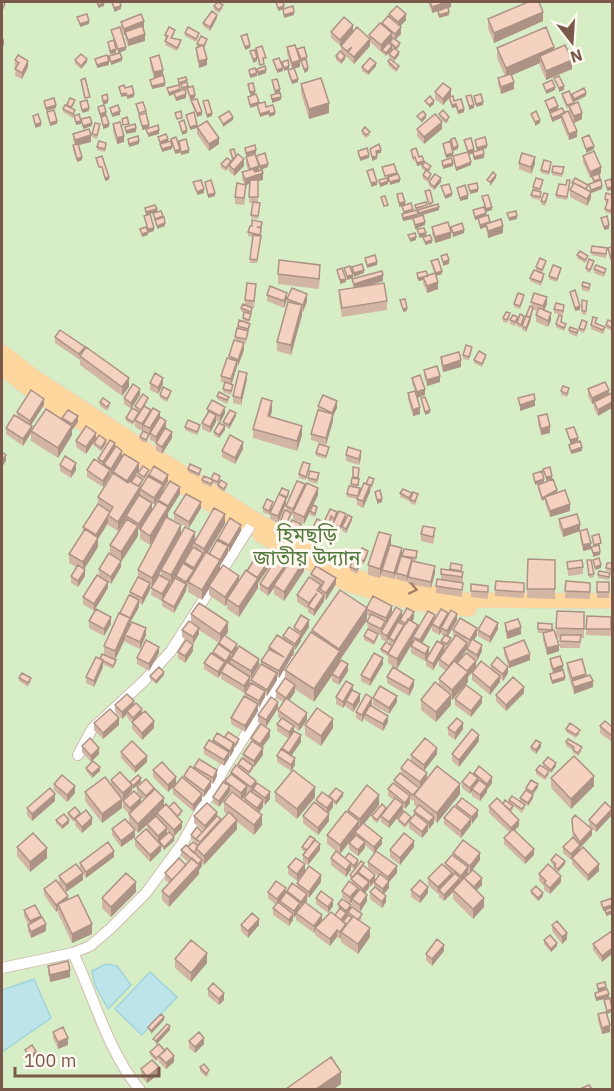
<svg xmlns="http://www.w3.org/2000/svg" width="614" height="1091" font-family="'IBM Plex Sans','Noto Sans Bengali',sans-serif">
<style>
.green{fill:#d7edc6}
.water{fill:#bce4e9;stroke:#a1d5db;stroke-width:1.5}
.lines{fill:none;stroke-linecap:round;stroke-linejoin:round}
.minor-casing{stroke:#d1bbad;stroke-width:12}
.primary-casing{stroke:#dcd4d0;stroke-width:16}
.minor{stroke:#fff;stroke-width:10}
.primary{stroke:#fed79f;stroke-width:15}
.wall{fill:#d3b5a4;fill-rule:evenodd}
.shaded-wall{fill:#ac9386}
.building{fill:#f5d2bf;stroke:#ac9386;stroke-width:1.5}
.oneway{stroke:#a27f64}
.labels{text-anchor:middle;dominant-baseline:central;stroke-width:6;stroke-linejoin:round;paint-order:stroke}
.park-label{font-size:20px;fill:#527a3f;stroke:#fff9f1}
</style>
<rect width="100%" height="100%" fill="#fef5e9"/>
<!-- green -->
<path class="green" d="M2 2H612V1089L2 1090Z"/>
<!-- water -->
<path class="water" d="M106 964 117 966 131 985 108 1009 95 985 92 971Z
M150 972 177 997 142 1035 115 1009Z
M34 979 51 1018 2 1052V990Z"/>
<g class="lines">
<!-- minor casing -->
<g class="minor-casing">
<path id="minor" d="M78 755 92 729 144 681 171 651 249 528
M73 953C94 997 108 1052 140 1090
M2 968 73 953 90 946 110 929 146 893 182 844 225 767 293 661"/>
</g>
<!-- primary casing -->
<g class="primary-casing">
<path id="primary" d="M2 352 34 377 252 518 355 577 464 600 612 601
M2 368 29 389 239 522
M260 535 350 585 414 603 469 609"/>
</g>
<!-- minor -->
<use href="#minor" class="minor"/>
<!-- primary -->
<use href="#primary" class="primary"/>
</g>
<!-- wall -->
<path class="wall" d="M428 2H451V7L448 8 449 15 439 18 438 11 432 13Z
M214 6 223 8 219 13 214 10Z
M389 14 406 20 400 26 401 34 396 39 400 46 397 50 399 55 394 61 389 57V54L394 49 392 47V49L386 56 382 53V51L381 52 370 42V46L354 64 348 58V57L347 58 345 56V59L341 64 336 60V56L341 52V46L331 38V32H353L369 38V35L382 25V23L389 17Z
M217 18 210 31 203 26V23Z
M488 19 543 21 494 43 488 28Z
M121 22 144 27 145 41 128 46 125 38V35H124L121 29Z
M111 30 126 50 118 53 114 42 116 53 110 54 108 42 114 40Z
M175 33 172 38 181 43 177 51 165 45 167 39 165 38V35Z
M185 33 199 36 196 42 185 36Z
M207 42 204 48 207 65 199 68 196 54V48L197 47V44Z
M287 47 300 67 294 68 298 82 292 84 288 74V70L292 69 287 54Z
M497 48 554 50 572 69 546 80 540 66V63L511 75 514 89 501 94 498 85V78L505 76 497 58Z
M150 58 163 75 165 86 152 89 150 80 154 79 150 64Z
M15 60 28 67 22 79 15 76 16 68 15 67Z
M75 60 87 62 81 69 75 64Z
M388 61 399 69 396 72 388 65Z
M376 66 368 75 362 71V67Z
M178 79 187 82 188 88 195 98 190 100 187 90 185 91 186 98 176 101 174 94 169 96 167 88 182 90 181 85 179 86Z
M301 84 329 113 309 119 301 93Z
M435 92 451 96 464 112 458 114 456 107 452 108 449 98 443 105 435 99Z
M562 94 574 104 582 119 574 123 569 112V108L567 109 562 97Z
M191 100 202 115 197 117 191 103Z
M75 103 72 108 75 114 74 116 81 124 76 125 74 116 73 118 63 112V109L67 105Z
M550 113H565L577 137 569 140 561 121V118L552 122 550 116Z
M439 114 449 120 446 124 439 117Z
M113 124 124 142 117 144 113 131Z
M197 127 219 144 209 151 197 134Z
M100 128 97 139 92 137V134Z
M417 129H442L424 144 417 136Z
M362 131 370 135 366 138 362 134Z
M73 134 91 142 78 145 82 160 77 162 73 149V145H75L73 140Z
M464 140 474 151H477L475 140 487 148 481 150 484 158 474 160 473 153 468 154 471 165 456 171 453 156 446 158 443 144 453 156 467 152Z
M106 146 105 152 97 150V147Z
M230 150 244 166 234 176 229 171V168L226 171 221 168V164L232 161Z
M411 150 419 157 424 163 431 169 429 172 431 177 428 182 423 179V175L425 171 422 169V166L423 164 417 166 415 160 413 161Z
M256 156 268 167 260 170 259 167V171L263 180 258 181V203H260L258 219 251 218 252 203H249L250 184 246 185 244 205 235 204V197L244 184 242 179V172L248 170 246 164V157Z
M583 156 601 173 599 174 602 189 591 193V198L587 206 570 197V190L572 186V183L588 189 587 190 590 191 589 184 593 183 592 177 590 178 583 162Z
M519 163 535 164 531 174 519 169Z
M551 165 549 175 541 173V170Z
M564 171 562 177 552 175V172Z
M429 182H441L434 190 429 186Z
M543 183 540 192 541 195 540 200 531 198 533 187Z
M570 184 567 200 556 198V195L566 185Z
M425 191 433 205 439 210 419 216 418 211H417L418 217 425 225 415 229 413 219 403 221 402 217V214L404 213 402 206 413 211 416 210 415 205 427 207 429 206Z
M612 195 611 214 605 212 607 203 605 202V199Z
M548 198 545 206 541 204V201Z
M473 210 486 216 490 223 503 233 488 238 486 227 480 229 478 219 475 220Z
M262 222 261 240 257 263H250L253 237 248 236V232L252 226Z
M432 227 451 230V227L464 233 453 237 451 232V238L435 243 432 234Z
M607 251 606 258 591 255V252Z
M577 255 588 259 585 263 577 258Z
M431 261 442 274 436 276 438 289 427 293 423 283V280L418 281 417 273 428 275 434 273 431 264Z
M546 264 542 273 544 277 541 286 530 281V278L536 270V267Z
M594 264 590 273 586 271V268Z
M594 269 606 272 604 277 594 273Z
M561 271 557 282 549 279V276Z
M278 274 320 275 319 289 278 284Z
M352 279 383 281 373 284 387 301V310L342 317 339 300V290L353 288Z
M582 286 590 288 589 292 582 290Z
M256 290 254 308 250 307 252 311 249 323 243 321 244 313 241 311V308L245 305V300Z
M267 295 307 301 303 312H302V315L291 355 277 351V342L287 304V300L284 308 267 301Z
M524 298 520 309 514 307V304Z
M582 300 587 301 586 315 582 314Z
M531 302 547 304 544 310 551 320 548 327 536 322V315L538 311 533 310 530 322 526 332 522 330V326L531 307Z
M554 309H564L563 315 554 313Z
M510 317 507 323 503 322V318Z
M524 319 521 328 517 326V322L515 326 510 324V320Z
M562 319V322L566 327 564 331 556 327V324Z
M597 322V323L605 330 603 334 591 329V325Z
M612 322V331L606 328V325Z
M587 325 584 333 579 331V328Z
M238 326 250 327 246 343 235 340Z
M569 330 578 333 577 337 569 333Z
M55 337 85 349 129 387 122 396 80 365V360L55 343Z
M244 350 238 366H237L232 384 233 388 231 395 223 392 225 383 221 382V376L229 359V356Z
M472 350 469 360 463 359V355Z
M441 357 461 367 443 372 441 364Z
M486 358 482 367 474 363V360Z
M424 370 440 382 427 386 424 376Z
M412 378 425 395 417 398 420 414 413 416 408 399V393L415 391 412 384Z
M247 379 241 405 233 403V396Z
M150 383 163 384 158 394 150 390Z
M588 389 609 394 598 416 594 409V404H592L588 396Z
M561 391 569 392 567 397 561 395Z
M171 394 167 402 160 398V395Z
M140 395 131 409 124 404V398Z
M217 396 229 400 227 404 217 399Z
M148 401 145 406 151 412 160 417 166 427V428L172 438 162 454 156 450V443L150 440V435L146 443 140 440V437L143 431V428L142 431 135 427V421L133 425 126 421V418L139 415 140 412 135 409V406Z
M100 402 110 406 107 411 100 406Z
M44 405 31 425 32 430 62 419V418L78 422 72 430V435L58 458 31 441V433L23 446 6 434V428L17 416V412Z
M318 406 337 408 333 416V421L326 445 311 440V434L318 410Z
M207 409 225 413 220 423 216 420 210 433 202 429V423L207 414Z
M272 411 270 416 302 435 297 451 253 438V429Z
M236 416 229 429 225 426V430L219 438 214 435V432L223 425V422Z
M538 416 550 433 541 435 538 423Z
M185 427 200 428 197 435 185 430Z
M96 439 86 454 76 447V441Z
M94 443H106L101 451 94 446Z
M115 447 122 457 139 470 131 482 143 483 140 489 149 476V475L168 481 154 505 152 503V509L180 494 168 513 159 575 161 576V570L195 540 225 524 207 553 209 554 218 541V539L241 531 229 552 228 551V553L220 566V569L239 581 270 566 258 583V588L239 617 227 609V604L225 606 209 595V589L202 600 188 592V585L186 588V591L174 613 162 606V601L151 595 152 587 150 586V590L142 605 139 603V607L130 623V625L146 635 140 649 125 642V639L115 660 116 663 113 669 103 664V667L94 687 86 683V677L100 659 104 655V646L130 596V592L138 578V570L155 537 150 545 140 539V529L139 530H138V536L121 562V567L111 584 99 576V569L110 554V545L126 519 118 531 108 525V523L98 539V547L84 569 85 576 78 587 71 583V576L76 567 69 563V554L83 532V527L98 504V497L113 473V472L111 475H110V476L103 487 87 477V470L98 462V459ZM194 544V548L184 562V564H183Z
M243 449 235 464 222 457V451Z
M329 450 326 459 316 456V453Z
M346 455 361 458 359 465 346 461Z
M60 465 76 470 71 478 60 471Z
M310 467 306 480 299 478V474Z
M359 468V483L358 488 360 492 366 484 374 482 363 508 357 505V499L347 497V494L351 486V484Z
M188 469 201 472 199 477 188 472Z
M138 473H149L144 480 138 476Z
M319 476 317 484 308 481V478Z
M220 479 218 485 213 483 211 487 202 483V480Z
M218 485 227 487 224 492 218 488Z
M538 485 570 511 550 517 545 503V499L542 501 538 489Z
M305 488 318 495 313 505 317 510 315 517 310 515V512L304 524 293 519V515H291L286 528 280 525V522L286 511V506Z
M400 493H412L409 501 400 497Z
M289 495 286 501V504L278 523 270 519V513L269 515 263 512V508L273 506Z
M418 497 415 505 410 503V500Z
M201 508 189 528 174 520V513Z
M330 509 337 515 346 518 337 536 328 533V529L333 526 334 522 331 520 329 525 325 523V520Z
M559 519 580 531 563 537 559 526Z
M352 520 346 533 342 531V527Z
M324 526 320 533 313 530V527Z
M301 527 297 536 288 532V528Z
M580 531 591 549 583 551 580 537Z
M421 534 435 535 433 544 421 541Z
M391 545 402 554 401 556H402L404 549 417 555 416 562 435 573 431 588 408 584V577L407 582 396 579V573L394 579 382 576V571L380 578 368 575V565Z
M368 554 364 564 357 562V558Z
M292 558 304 571 284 601 274 594V588L268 596 260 590V584Z
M528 559 555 560V599L527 598Z
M587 560 594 574V577L589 578Z
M567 562 583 567V574L568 576Z
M451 563 462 568 461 572 463 578 462 597 436 593V586L441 580V574L450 570Z
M612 563V572L606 571V568Z
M350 567 359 568 357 574 350 570Z
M311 574 336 584 326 600 324 599V601L314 616 308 612V609L297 602V595L311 578Z
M598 575 610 576 609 580 598 578Z
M496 581 524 583V598L495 596Z
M566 581 590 583V599L565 598Z
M597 582H609V598H597Z
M108 588 94 611 83 604V597Z
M471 591 488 592V599L471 597Z
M367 608 392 612 389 619 402 617 414 618 412 622 418 630 435 620 448 616 457 620 448 636 451 641 448 646 454 637 453 636V630L477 635 474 640 482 651 477 661 474 659 476 667 468 677V682L452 700 451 699V705L436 722 421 710V700L439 685V679L446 671 439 666V660L433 670 426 666V660L441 644V641L444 636 441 634V632L439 635 432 631V626L422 643 429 654 425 661 411 653V646L413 642 397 669 388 663V656L381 652V649L389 643V639L387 642 381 639V636L378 634V637L374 645 364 640V636L368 629 367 622 370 617 367 615V620L340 660V661L348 671 339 685 332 681V675L314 702 295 689V692L289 701 307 720 299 731 294 727V732L301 742 291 756 295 765 291 771 277 762V756L282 750V748L289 739 277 731V724L281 719 278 717V710L283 702 276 698V691L285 678V670L312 632V630ZM467 649V653L457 663Z
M557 611 584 612V638H581L580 648H560V638L557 637 559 651 547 655 543 640V633H538V623L552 630 556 636Z
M191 614 228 632 225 636 237 649 259 665 251 678 250 677V683L244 693 221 679V674L218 678 204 669V663L213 654V652L219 645V643L199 630V634L193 644 182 637V630L191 622Z
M587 616 611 617V636L586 635Z
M89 621 111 624 104 636 89 628Z
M505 623 521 634 507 639 505 630Z
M294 627H309L301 639V638V641L295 650H294V653L279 678 277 677V680L267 696 265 695V697L258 707V711L245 732 231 724V718L245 696V693L251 683V680L261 664V661L269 649V647L283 639V636L294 630Z
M498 629 490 643 478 636V630Z
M504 648 530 660 509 668 504 654Z
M193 651 185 663 178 658V652Z
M159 653 149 671 137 664V658Z
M550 659 565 680 552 684 550 678V674L553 673 550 665Z
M567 663 586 676 593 687 574 694 567 670Z
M383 664 370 686 361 681V675Z
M491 665 508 673 503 681 500 679V682L490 695 472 680V673L491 669Z
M164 675 156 684 150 679V676Z
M387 677 414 686 409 696 387 683Z
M19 678 31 681 28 687 19 681Z
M524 693 506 711 496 701V695Z
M336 697 360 701 353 712 346 707V704L343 708 336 704Z
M373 698 397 702 389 714 373 705Z
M455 699 482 703 471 717 455 705Z
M372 704 371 706 388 722 383 731 365 720V715L362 722 356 718V712Z
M115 705 142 713 154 728 142 740 132 729V723L127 717V714L122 719 115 711Z
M278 708 266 727 258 722V715Z
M94 723 119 725 103 739 94 730Z
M305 725 333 728 321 746 305 735Z
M600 726 612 727V747V742L600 733Z
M448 728 463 729 455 740 448 735Z
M566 729 580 733 576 738 566 732Z
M225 737 239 742 235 748H234V750L230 757H229V758L224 766 204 754V748L213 742V740Z
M270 737 262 748 263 755 254 767H253V769L249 775 241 770 270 799 265 805 263 803V807L259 813 262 825 254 835 237 822V829L204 865 202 863V866L199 870V874L169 907 162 900V891L169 883 165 880V873L186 865 188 862 181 856V850L196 844V843L191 838V835L202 832 204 831 194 823V816H217L221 820 227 814 224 812V802L232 793 230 791 219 807 213 803V797L225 783V781L231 774V772L238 767V764L243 759V754L251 742V738ZM247 791 249 792 244 798V802L242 800 247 793Z
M479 741 459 767 452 761V754Z
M566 742 582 751 578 756 573 753V750L566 746Z
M82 746 99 754 91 762 82 752Z
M531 747H541L536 754 531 750Z
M121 752 147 762 135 773 121 758Z
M437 754 424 771 411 761V755Z
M543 763 556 766 551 773 549 771V775L545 780 536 774V770L543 767Z
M194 767 217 776 213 784 211 783V787L204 797 202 796V800L193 811 173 794V788L175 785 168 792 153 777V770L176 784 184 778V776L194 769Z
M86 768 100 771 92 778 86 771Z
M401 768 460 794 437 823 434 820V823L429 829 428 828V831L422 838 409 828V823L405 828 398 822V819H411L414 815V811L417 807 414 805V800L413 801 410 799V803L405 809 403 807V811L389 828 381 822V818L377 823 372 819V816L386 809 394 800 388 796V789L394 783V780L419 789 420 788 401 774Z
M474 773 492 783 487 790V792L480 801 472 796V791L470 794 462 788V782L474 775Z
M551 778 594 786 571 809 551 788Z
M111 780 130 783 141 782 133 789 132 788V791L123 800 120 796 122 808 102 823 85 801V792L111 784Z
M54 784 75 793 67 802 54 790Z
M137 787 154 790 164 806 169 807 182 814 178 817 182 828 174 836 167 830V834L174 841 164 850 161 847V851L150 862 135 846V839L147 830V825L138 833 132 826 135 837 121 847 112 835V829L129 823V814L123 808V801L141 803 144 800 137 793Z
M538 787 533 795V798L528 806 520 801V798L526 790V788Z
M275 792 315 797 297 819 275 801Z
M343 796 336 805 333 803V807L328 813 329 821 318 835 303 823V816L316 804V800L329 797Z
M509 800 525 808 522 813 513 806V809L511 812 519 826 515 830 534 855 525 864 504 844V838L509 832 489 813V806L509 803Z
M55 801 32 821 27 815V808Z
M379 805 364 824 382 844 374 853 365 845V848L358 856 349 849V843L340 854 327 844V835L348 813V810Z
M456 805 478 816 471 823V825L461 838 444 824V818L456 807Z
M68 813 80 814 92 824 82 833 75 825V821L74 822 68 816Z
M612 815 596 832 589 826V820Z
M572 819 592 835 580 848V850L599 871 588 881 572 864V860H571L563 853V847L573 838Z
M56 820 69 823 62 829 56 823Z
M17 847 47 858 30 872 17 856Z
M302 847 320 850 308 865 303 861V855L305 852 302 850Z
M414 847 400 865 390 857V850Z
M453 853 480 860 470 873 468 871V874L464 878 482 885 476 890 484 907 473 919 453 899V892L444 901 439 897V893L438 894 428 885V878L445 867V863L453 856Z
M114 857 86 878 83 874V880L66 892 59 883V876L80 869V863Z
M331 858H345L358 863 354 869 351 867V870L346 877 331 865Z
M551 860 565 864 558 872 554 869V865L551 863Z
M368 862 397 873 389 882V888L384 894 386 902 382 908 370 899V892L374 887V882L370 887 369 886V888L365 893 367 901 360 912 352 906V902L350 904 342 897V891L351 883 352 879 350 878V875L364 866 375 881 378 876 368 868Z
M288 867 305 871 297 881 288 874Z
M539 874 561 882 550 894 544 890V886L539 881Z
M321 882 309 898 307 897V901L305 903 322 922 335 915 340 909 338 908V904L351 908 362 918 360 921 370 937 358 954 341 942V937L340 939 337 937 330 946 315 935V931L314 933 296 920V915L294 918 293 917V920L289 926 273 915V908L276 905 268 898V892L286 893H287V891L297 886V883Z
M44 889 68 899 92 934 72 943 58 913V910L56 912 44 895Z
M411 890 428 893 420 903 411 897Z
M531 891 543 896 538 901 531 894Z
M136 892 111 917 102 908V898Z
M316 898 333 906 328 913 316 904Z
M24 910 41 918 46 931 31 938 28 931V924L24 916Z
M241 925H259L248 938 241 931Z
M552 925 567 939 562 944 552 931Z
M612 931 602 962 593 950V944Z
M544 940 557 946 551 952 544 944Z
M444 951 432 966 426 960V954Z
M175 959 207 963 191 982 175 968Z
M48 966 70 977 50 982 48 973Z
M208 989 224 1000 219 1005 208 996Z
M598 1014 610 1032 602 1034 598 1021Z
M53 1032 68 1045 58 1049 53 1038Z
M189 1041 204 1044 195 1053 189 1048Z
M150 1052 174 1062 166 1069 159 1062V1059L156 1061 150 1055Z
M200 1067 209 1074 206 1077 200 1071Z
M141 1069 159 1074 147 1083 141 1076Z"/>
<!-- shaded-wall -->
<path class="shaded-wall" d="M447 2H451V7L432 13V7Z
M104 3V6L98 8V5Z
M121 6V9L114 12V8Z
M284 6V9L278 11V8Z
M294 12V15L284 18V15Z
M449 12V15L439 18V15Z
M543 12V21L494 43V33Z
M406 14V20L398 29V22Z
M217 15V18L210 31V27Z
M89 21V24L80 27V24Z
M144 21V27L126 34 125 32V35H124V29Z
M353 25V32L340 46V40Z
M401 27V34L395 40V34Z
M392 33V40L381 52V45Z
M145 34V41L128 46V40Z
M4 38V45L2 49V42Z
M370 39V46L354 64V57Z
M250 45V48L245 50V47Z
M392 46V49L386 56V53Z
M126 47V50L118 53V49Z
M554 47V57L540 56V63L506 78V68Z
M116 49V53L110 54V51Z
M399 52V55L394 61V58Z
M345 56V59L341 64V61Z
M122 58V61L111 65V62Z
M257 58V61L253 63V59Z
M87 59V62L81 69V66Z
M207 59V65L199 68V61Z
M300 60V67L292 69V63Z
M572 60V69L546 80V71Z
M28 61V67L22 79V73Z
M109 61V65L97 68V65Z
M376 63V66L368 75V72Z
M289 66V69L284 71V68Z
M283 68V71L277 73V70Z
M308 68V71L304 73V69Z
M163 70V76L154 79V72Z
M266 70V73L258 76V72Z
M257 73V76L250 78V75Z
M298 79V82L292 84V81Z
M514 82V89L501 94V87Z
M165 83V86L152 89V86Z
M564 86V90L559 92V88Z
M555 87V90L546 94V91Z
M180 89V92L169 96V93Z
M280 89V92L275 94V91Z
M451 89V96L443 105V99Z
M255 91V94L250 95V92Z
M126 93V96L121 97V94Z
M586 93V96L574 102V99Z
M134 94V97L127 99V96Z
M186 94V98L176 101V98Z
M195 95V98L190 100V96Z
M281 97V100L272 103V99Z
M108 100V103L103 105V101Z
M434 101V104L429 108V105Z
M259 102V105L250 108V105Z
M483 102V105L476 107V104Z
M329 103V113L309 119V109Z
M456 104V107L452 108V105Z
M56 105V108L46 111V108Z
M474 105V108L469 110V106Z
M558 106V109L549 113V110Z
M89 108V111L82 113V110Z
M464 109V112L458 114V111Z
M120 111V115L112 117V114Z
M269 111V114L260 117V114Z
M106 112V115L100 117V114Z
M202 112V115L197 117V113Z
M275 112V115L269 117V114Z
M212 113V116L207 118V115Z
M582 113V119L574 123V116Z
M426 115V118L421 123V120Z
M561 115V118L552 122V118Z
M233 117V120L223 127V124Z
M540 120V123L535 126V122Z
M57 121V124L50 126V123Z
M81 121V124L76 125V122Z
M442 122V129L424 144V137Z
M41 123V126L35 128V124Z
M92 123V126L83 129V126Z
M109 124V127L103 129V125Z
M149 125V128L142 130V126Z
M197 125V128L190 130V127Z
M136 128V132L126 134V131Z
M159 130V134L148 137V134Z
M187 130V133L182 135V132Z
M577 131V137L569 140V134Z
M91 135V142L75 146V140Z
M124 136V142L117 144V138Z
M219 138V144L209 151V144Z
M168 139V143L160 145V142Z
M139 141V144L129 147V144Z
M487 145V148L477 151V148Z
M172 146V149L162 152V149Z
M458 146V149L453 151V148Z
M594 146V149L586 153V149Z
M180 149V153L175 154V151Z
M474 149V153L468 155V151Z
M189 150V153L181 155V152Z
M256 150V153L246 156V153Z
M381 150V153L376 154V151Z
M453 153V156L446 158V155Z
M484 154V158L474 160V157Z
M369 155V158L360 161V158Z
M377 156V159L372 161V157Z
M82 157V160L77 162V159Z
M535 157V164L531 174V167Z
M244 159V166L234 176V170Z
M424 161V164L417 166V163Z
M471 162V165L456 171V168Z
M453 163V166L443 169V166Z
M268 164V167L260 170V166Z
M259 166V172L250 175V169Z
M601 167V173L590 178V172Z
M263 173V180L258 181V204V181L246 185 244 205 245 179Z
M496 175V178L490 186V182Z
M109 177V180L105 181V178Z
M441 178V182L434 190V187Z
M400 179V182L390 185V182Z
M388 181V184L380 187V184Z
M377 182V185L371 187V183Z
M602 186V189L591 193V198L587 206V199L591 193V190Z
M612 187V190L607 191V188Z
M204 189V193L197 195V192Z
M478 189V192L470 194V191Z
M215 193V196L208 198V195Z
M452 193V196L445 199V196Z
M468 195V199L460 201V198Z
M405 202V205L399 207V203Z
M439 207V210L419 216V213Z
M492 207V210L486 212V209Z
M157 209V212L146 215V212Z
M486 213V217L475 220V217Z
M418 214V218L403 221V218Z
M517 216V219L509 221V218Z
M425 222V225L415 229V225Z
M490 222 486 224V227L480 229V225Z
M165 223V226L157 229V226Z
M609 225V229L604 230V227Z
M503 226V233L488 238V231Z
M154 228V231L148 233V229Z
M464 230V233L453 237V233Z
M148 232V235L142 237V234Z
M451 232V238L435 243V237Z
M426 233V236L419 238V234Z
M416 237V240L410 242V239Z
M432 240V243L425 245V242Z
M449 260V264L443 266V262Z
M377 262V265L367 268V265Z
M364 270V273L354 277V273Z
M442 271V274L436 276V273Z
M353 275V278L347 280V276Z
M383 275V281L354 290V284Z
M423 277V280L418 281V278Z
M346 279V282L340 284V280Z
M438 282V289L427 293V286Z
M287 293V299L284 308V301Z
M307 294V301L303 312V305Z
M547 297V304L543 313V306Z
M302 305V315L291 355V345Z
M580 306V310L575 311V308Z
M407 308V311L403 312V309Z
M533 308 530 322 526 332V328Z
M551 313V320L548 327V321Z
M244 343V350L238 366V360Z
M461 360V367L443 372V366Z
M237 361V367L231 385V379Z
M247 373V379L241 405V398Z
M440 376V382L427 386V380Z
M129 378V387L122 396V387Z
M163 378V384L158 394V388Z
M140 389V395L131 409V403Z
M425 389V395L417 398V392Z
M609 390V397L592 404V398Z
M44 399V405L30 427V421Z
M535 400V406L520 411V405Z
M272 401V411L268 425V416Z
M337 401V408L333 416V421L326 445V438L332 419V413Z
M612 402V408L598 416V410Z
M225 407V413L220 423V416Z
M420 407V414L413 416V410Z
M151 410V416L143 425V428L142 431V424Z
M430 410V413L425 415V412Z
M160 412V418L150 435V428Z
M236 413V416L229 429V425Z
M216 415V422L210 433V427Z
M78 416V422L72 430V435L58 458V448Z
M166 421V427L156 443V437Z
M32 426 31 433 23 446V439Z
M225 426V430L219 438V435Z
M302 426V435L297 451V441Z
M550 426V433L541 435V429Z
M172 432V438L162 454V447Z
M96 433V439L86 454V447Z
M578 438V441L570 444V440Z
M106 440V443L101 451V448Z
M243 442V449L235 464V458Z
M115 443V450L104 464 103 469V462Z
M582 447V451L571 454V451Z
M122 451V457L111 475V469Z
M361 451V458L359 465V459Z
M6 455V461L2 467V460Z
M76 463V470L71 478V472Z
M139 463V470L127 487V481Z
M110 470V476L103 487V481Z
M168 475V481L163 490V483Z
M552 476V479L546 481V477Z
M544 479V482L535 485V482Z
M305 484V491L293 512V516V509Z
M163 485V492L154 505V498Z
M370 485V492L363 508V501Z
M140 487V497L126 516V519L118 531V522Z
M180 487V494L168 513V517L150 545V536Z
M318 488V495L304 524V517Z
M557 490V493L545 497V499L542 501V498Z
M286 498V504L278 523V516Z
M382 499V502L377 504V500Z
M201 502V508L189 528V522Z
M152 503V510L139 530V524Z
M570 504V511L550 517V511Z
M225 514V524L204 559V549Z
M346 514V518L337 536V533Z
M108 516V523L98 539V547L83 571V562L96 541V535Z
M352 517V520L346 533V529Z
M580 524V531L563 537V530Z
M181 525V535L152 587V578Z
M241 525V531L229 552V545Z
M138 526V536L121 562V552Z
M195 532V542L171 585V575Z
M391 535V545L380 578V569Z
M591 543V549L583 551V545Z
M228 546V553L220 566V570L209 586V589L202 600V590Z
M402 548V554L394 579V573Z
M600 552V555L593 557V553Z
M203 553V560L194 574V568Z
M292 556V562L274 585V588L268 596V589Z
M270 559V566L258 583V588L239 617V607Z
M412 559V566L407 582V576Z
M121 561V567L111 584V577Z
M304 561V571L284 601V592Z
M601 565V568L595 570V567Z
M435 566V573L431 588V582Z
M85 570V576L78 587V581Z
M194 570V576L188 582 186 591 174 613V607Z
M239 576V585L227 599V604L225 606V597Z
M336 578V584L326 600V593Z
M170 581V587L162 601V594Z
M108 582V588L94 611V604Z
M150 583V590L142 605V598Z
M324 595V601L314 616V610Z
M139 600V607L130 623V628L125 635V639L115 660V651Z
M392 606V612L386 625V618Z
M367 608V620L340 660V664L314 702V689L339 653V649Z
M402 611V617L387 642V636Z
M414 612V618L407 631V624Z
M448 613V620L441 628V632L439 635V628Z
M457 614V620L447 638V631Z
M435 615V621L420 647V640Z
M111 617V624L104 636V629Z
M309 620V627L301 639V632Z
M228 622V632L220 644V634Z
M498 623V629L490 643V637Z
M418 625V634L413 637V642L397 669V659Z
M521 627V634L507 639V632Z
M146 628V635L140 649V642Z
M199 628V634L193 644V637Z
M477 628V635L470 646V640Z
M301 635V641L295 650V644Z
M467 643V649L450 673V667Z
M237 644V650L232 658V652Z
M193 645V651L185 663V656Z
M444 645V652L433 670V664Z
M482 645V651L477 661V655Z
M559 645V651L547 655V648Z
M294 646V653L279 678V671Z
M159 647V653L149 671V664Z
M429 647V654L425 661V654Z
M231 653V660L226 668V661Z
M530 654V660L509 668V662Z
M383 658V664L370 686V680Z
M259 659V665L251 678V671Z
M103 660V667L94 687V681Z
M476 661V667L468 677V682L452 700V690Z
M225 662V669L221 672V674L218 678V672Z
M348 664V671L339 685V678Z
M563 665V672L553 675V669Z
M508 667V673L503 681V674Z
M164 672V675L156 684V681Z
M277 673V680L267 696V690Z
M586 674V680L572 681V684V678Z
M500 676V682L490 695V688Z
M250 677V683L244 693V686Z
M565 677V680L552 684V681Z
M414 680V686L409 696V689Z
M593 681V687L574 694V687Z
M295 685V692L286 705V698Z
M353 685V692L346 701V704L343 708V702Z
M524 687V693L506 711V705Z
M265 691V697L259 708V701Z
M360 694V701L353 712V705Z
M451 695V705L436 722V712Z
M397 696V702L389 714V708Z
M482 697V703L471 717V711Z
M372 698V704L362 722V715Z
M134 701V708L127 711V714L122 719V712Z
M278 702V708L266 727V720Z
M258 704V711L245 732V726Z
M142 709V716L133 724V718Z
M307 713V720L299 731V725Z
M388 716V722L383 731V724Z
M119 718V725L103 739V733Z
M333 719V728L321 746V736Z
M154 721V728L142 740V733Z
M463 723V729L455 740V733Z
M294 726V732L289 739V732Z
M270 730V737L260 750V744Z
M301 735V742L289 759V753Z
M479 735V741L459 767V760Z
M234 743V750L230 757V751Z
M541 743V747L536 754V750Z
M99 748V754L91 762V756Z
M263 748V755L254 767V761Z
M437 748V754L424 771V765Z
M229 752V758L224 766V760Z
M147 756V762L135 773V767Z
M295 758V765L291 771V765Z
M556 763V766L551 773V770Z
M100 767V771L92 778V774Z
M217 770V776L213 784V778Z
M427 773V780L420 788V782Z
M594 776V786L571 809V799Z
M176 777V784L168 792V785Z
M492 777V783L487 790V784Z
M141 778V782L133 789V786Z
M478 778V785L472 789V791L470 794V788Z
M211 781V787L204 797V791Z
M256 781V787L253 789V791L251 794V787Z
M460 784V794L437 823V813Z
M538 784V787L532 795V792Z
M132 785V791L123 800V793Z
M75 786V793L67 802V795Z
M230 786V792L219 807V801Z
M247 786V793L241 800V793Z
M487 786V792L480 801V795Z
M315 787V797L297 819V809Z
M270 792V799L265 805V798Z
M343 793V796L336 805V802Z
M55 794V801L32 821V814Z
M202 794V800L193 811V805Z
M379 795V805L360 829V819Z
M533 795V798L528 806V803Z
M410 796V803L405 809V803Z
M141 798V804L130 815V808Z
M164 798V808L157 813V815L138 833V824Z
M122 799V808L102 823V814Z
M263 800V807L257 814V808Z
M333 800V807L327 815V808Z
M403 804V811L389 828V822Z
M612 809V815L596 832V826Z
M478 810V816L472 824V817Z
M217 812V819L205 832V826Z
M329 814V821L318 835V828Z
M262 815V825L254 835V825Z
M434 817V823L429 829V822Z
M92 818V824L82 833V827Z
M471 819V825L461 838V831Z
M69 820V823L62 829V826Z
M237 820V829L204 865V856Z
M519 820V826L511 834V828Z
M359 821V831L355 832V835L340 854V845Z
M182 822V828L174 836V830Z
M428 824V831L422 838V832Z
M167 828V834L158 843V836Z
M592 829V835L580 848V842Z
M135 830V837L121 847V841Z
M174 837V841L164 850V847Z
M382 838V844L374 853V847Z
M414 841V847L400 865V858Z
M365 842V848L358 856V850Z
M320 844V850L308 865V859Z
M161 845V851L150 862V855Z
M580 845V851L572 858 571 860V854Z
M47 848V858L30 872V862Z
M534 849V855L525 864V858Z
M114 851V857L86 878V872Z
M480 853V860L470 873V866Z
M202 860V866L199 870V874L169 907V897Z
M358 860V863L354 869V866Z
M565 861V864L558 872V869Z
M351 863V870L346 877V870Z
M305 864V871L297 881V874Z
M599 864V871L588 881V875Z
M397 866V873L389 882V888L383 895V889L388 883V877Z
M468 867V874L461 882V876Z
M83 873V880L66 892V885Z
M452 873V879L439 890 438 894V887Z
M321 875V882L309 898V892Z
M375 875V881L370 887V881Z
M561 876V882L550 894V888Z
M460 878V885L453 890V892L444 901V895Z
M482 878V885L474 893V887Z
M136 882V892L111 917V907Z
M369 882V888L363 895V889Z
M428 887V893L420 903V897Z
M286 888V894L277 905V899Z
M358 888V894L352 899V902L350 904V897Z
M543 893V896L538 901V898Z
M307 894V901L301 908V902Z
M367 895V901L360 912V905Z
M68 896V902L58 904V910L56 912V905Z
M386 896V902L382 908V902Z
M484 898V907L473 919V909Z
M333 900V906L328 913V907Z
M300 903V910L296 913V915L294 918V911Z
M351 905V909L341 924V920Z
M612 905V908L603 911V908Z
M612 911V914L606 916V913Z
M293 914V920L289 926V920Z
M322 915V922L315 928V931L314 933V926Z
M41 916V922L30 927V921Z
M259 919V925L248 938V931Z
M46 924V931L31 938V932Z
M92 924V934L72 943V934Z
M346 924V930L341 932V937L340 939V932Z
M370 928V937L358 954V944Z
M337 930V937L330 946V939Z
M567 933V939L562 944V937Z
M557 943V946L551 952V949Z
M444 945V951L432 966V959Z
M612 948V954L602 962V956Z
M207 953V963L191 982V973Z
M70 970V977L50 982V975Z
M606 987V990L598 993V989Z
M224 993V1000L219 1005V999Z
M609 994V998L596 1001V998Z
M612 1009V1012L607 1014V1011Z
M164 1017V1020L151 1034V1031Z
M610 1025V1032L602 1034V1028Z
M170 1026V1030L156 1045V1041Z
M68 1038V1045L58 1049V1042Z
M204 1038V1044L195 1053V1047Z
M36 1051V1055L30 1059V1056Z
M174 1056V1062L166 1069V1063Z
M159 1067V1074L147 1083V1077Z
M341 1072V1084L334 1089H316Z"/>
<!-- building -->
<path class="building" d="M2 2 5 4 2 10Z
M97 2H103L104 3 98 5Z
M112 2H120L121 6 114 8Z
M218 2 223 5 219 10 214 6Z
M276 2H283L284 6 278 8Z
M430 2H447L432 7Z
M528 2H539L543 12 494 33 488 19Z
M293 6 294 12 284 15 283 9Z
M397 6 406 14 398 22 389 14Z
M448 7 449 12 439 15 438 11Z
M212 11 217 15 210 27 203 23Z
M87 14 89 21 80 24 77 17Z
M141 14 144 21 124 29 121 22Z
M388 16 401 27 395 34 382 23Z
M344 17 353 25 340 40 331 32Z
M380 23 392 33 381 45 369 35Z
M142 26 145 34 128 40 125 32Z
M120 27 126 47 118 49 111 30Z
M169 27 175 30 171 38 181 40 177 48 165 41 168 36 165 35Z
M188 27 199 33 196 39 185 33Z
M357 27 370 39 354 57 348 52 352 47 347 51 341 46Z
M546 27 554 47 506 68 497 48Z
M247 34 250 45 245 47 241 36Z
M201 36 207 39 204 46 197 44Z
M393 38 400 43 396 48 390 42Z
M114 40 116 49 110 51 108 42Z
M388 43 392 46 386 53 382 50Z
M203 45 207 59 199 61 196 48Z
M295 45 300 60 292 63 287 47Z
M565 45 572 60 546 71 540 56Z
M262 46 266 58H263L264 64 260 65 256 48Z
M304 47 307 57 301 59 297 49Z
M394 48 399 52 394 58 389 54Z
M255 50 257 58 253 59 250 51Z
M340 51 345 56 341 61 336 56Z
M120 53 122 58 111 62 109 56Z
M81 54 87 59 81 66 75 60Z
M18 55 28 61 22 73 15 69 19 63 15 60Z
M107 55 109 61 97 65 95 59Z
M159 55 163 70 154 72 150 58Z
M279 58 283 68 277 70 273 60Z
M370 58 376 63 368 72 362 67Z
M306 59 308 68 304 69 301 61Z
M390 59 399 66 396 69 388 61Z
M288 60 289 66 284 68 282 62Z
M265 66 266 70 258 72 257 69Z
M255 68 257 73 250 75 249 70Z
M294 68 298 79 292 81 288 70Z
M511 74 514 82 501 87 498 78Z
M163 75 165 83 152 86 150 80Z
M559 76 564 86 559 88 554 78Z
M186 77 187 80 179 83 178 79Z
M85 78 90 97 85 98 81 80Z
M321 78 329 103 309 109 301 84Z
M277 79 280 89 275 91 272 80Z
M552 80 555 87 546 91 543 84Z
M187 82 188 86 182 88 181 84Z
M253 83 255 91 250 92 248 84Z
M443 83 451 89 443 99 435 92Z
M124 85 125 88 132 86 134 94 127 96 126 93 121 94 119 87Z
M179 85 180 89 169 93 167 88Z
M193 86 195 95 190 96 187 88Z
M584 88 586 93 574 99 572 94Z
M185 89 186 94 176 98 174 93Z
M569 91 574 103 567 105 562 94Z
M280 93 281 97 272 99 271 95Z
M107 94 108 100 103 101 102 96Z
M256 94 259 102 250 105 248 97Z
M481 94 483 102 476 104 474 96Z
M471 95 474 105 469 106 466 96Z
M430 96 434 101 429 105 425 101Z
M453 96 454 101 461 99 464 109 458 111 456 104 452 105 449 97Z
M554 97 558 106 549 110 545 101Z
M54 98 56 105 46 108 44 101Z
M70 98 75 100 71 107 67 105Z
M197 99 202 112 197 113 191 100Z
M87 100 89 108 82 110 80 102Z
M208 100 212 113 207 115 203 101Z
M143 102 146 111 139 113 136 104Z
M265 102 266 107 273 105 275 112 269 114V111L260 114 257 104Z
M578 102 582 113 574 116 569 106Z
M65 105 75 110 73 114 63 109Z
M104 105 106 112 100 114 98 107Z
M118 105 120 111 112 114 110 108Z
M562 108 565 113 552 118 550 113Z
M54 110 57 121 50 123 47 112Z
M443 110 449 117 446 121 439 114Z
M181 111 182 118 177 119 175 113Z
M229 111 233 117 223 124 219 117Z
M423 111 426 115 421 120 417 116Z
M536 111 540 120 535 122 531 114Z
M568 111 577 131 569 134 561 114Z
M194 112 197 125 190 127 186 115Z
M146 113 149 125 142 126 139 115Z
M38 114 41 123 35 124 33 116Z
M79 114 81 121 76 122 74 116Z
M435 114 442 122 424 137 417 129Z
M106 115 109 124 103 125 101 117Z
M90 117 92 123 83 126 81 119Z
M127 117 129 124 123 125 122 119Z
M184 120 187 130 182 132 179 122Z
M207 121 219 138 209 144 197 127Z
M120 122 124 136 117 138 113 124Z
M95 123 100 124 97 135 92 134Z
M135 124 136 128 126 131 125 127Z
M158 125 159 130 148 134 146 129Z
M365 127 370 132 366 135 362 131Z
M89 129 91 135 75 140 73 134Z
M166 134 168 139 160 142 158 137Z
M589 135 594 146 586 149 582 138Z
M138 136 139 141 129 144 128 139Z
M176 137 180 149 175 151 171 139Z
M485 137 487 145 477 148 475 140Z
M455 138 458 146 453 148 451 139Z
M471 138 474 149 468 151 464 140Z
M186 139 189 150 181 152 179 141Z
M99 141 106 143 105 149 97 147Z
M171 141 172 146 162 149 160 144Z
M450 141 453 153 446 155 443 144Z
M78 144 82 157 77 159 73 145Z
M379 144 381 150 376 151 377 156 372 157 370 149Z
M255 145 256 150 246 153 245 148Z
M367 148 369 155 360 158 358 151Z
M416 148 419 157 422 156 424 161 417 163 415 157 413 158 411 150Z
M234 149 236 156 233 159 230 150Z
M483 149 484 154 474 157 473 152Z
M594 151 601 167 590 172 583 156Z
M468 152 471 162 456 168 453 156Z
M265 153 268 164 260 166 256 156Z
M522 153 535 157 531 167 519 163Z
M238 154 244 159 234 170 229 165Z
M255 154 259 166 250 169 246 157Z
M102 156 109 177 105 178 102 167H99L96 158Z
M227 158 231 161 226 168 221 164Z
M451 158 453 163 443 166 442 161Z
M544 160 551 162 549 172 541 170Z
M425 162 431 166 428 170 422 166Z
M394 164 397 173 385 176 382 167Z
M553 166 564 167 562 174 552 172Z
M253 169 255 172 262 170 263 173 245 179 242 172Z
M373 169 377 182 371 183 367 171Z
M426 170 431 174 428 179 423 175Z
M493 172 496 175 490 182 487 180Z
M398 174 400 179 390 182 388 177Z
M435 174 441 178 434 187 429 182Z
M599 174 600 179 594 181 592 176Z
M387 178 388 181 380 184 379 180Z
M536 178 543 180 540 189 533 187Z
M575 178 588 185 586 189 574 183 573 184 572 183Z
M611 179 612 187 607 188 605 181Z
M201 180 204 189 197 192 193 182Z
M211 180 215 193 208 195 205 182Z
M250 180H258V197H249Z
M567 180H570L567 197 556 195 559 184 566 185Z
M601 180 602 186 591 190 589 184Z
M237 183 246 185 244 198 235 197Z
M477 183 478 189 470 191 468 185Z
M574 183 591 192 587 199 570 190Z
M449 184 452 193 445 196 441 186Z
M465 185 468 195 460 198 457 188Z
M430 190 433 202 429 204 425 191Z
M533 190 541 192 540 197 531 195Z
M402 193 405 202 399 203 397 194Z
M544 193 548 194 545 202 541 201Z
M606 193 612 195V206L611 211 605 209 608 200 605 199Z
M488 195 492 207 486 209 482 196Z
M385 196 388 205 384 206 381 197Z
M253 202 260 203 258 216 251 215Z
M426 202 427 205 416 208 415 205Z
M411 203 413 209 404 212 402 206Z
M438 204 439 207 419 213 418 210Z
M155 205 157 209 146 212 145 208Z
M484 207 486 213 475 217 473 210Z
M417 210 418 214 403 218 402 214Z
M161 211 163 216 155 219 153 213Z
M516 211 517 216 509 218 507 213Z
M150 214 154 228 148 229 144 216Z
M423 215 425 222 415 225 413 218Z
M488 215 490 222 480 225 478 218Z
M607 216 609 225 604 227 601 218Z
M164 217 165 223 157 226 155 220Z
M501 219 503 226 488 231 486 224Z
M252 220 262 222 261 227H257L261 228 260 235 248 232 250 226H252Z
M448 222 451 232 435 237 432 227Z
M462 223 464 230 453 233 451 227Z
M146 227 148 232 142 234 140 229Z
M424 228 426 233 419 234 417 229Z
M415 233 416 237 410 239 408 235Z
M253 235 261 236 257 260 250 259Z
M430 235 432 240 425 242 423 237Z
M592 246 607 248 606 254 591 252Z
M612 247V258L611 259 608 248Z
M580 251 588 256 585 260 577 255Z
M447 254 449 260 443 262 441 256Z
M375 255 377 262 367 265 365 258Z
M540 258 546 261 542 270 536 267Z
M438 259 442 271 436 273 431 261Z
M589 259 594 261 590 270 586 268Z
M279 260 320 265 319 279 278 274Z
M362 264 364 270 354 273 352 267Z
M553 265 561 268 557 279 549 276Z
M596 265 606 269 604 273 594 269Z
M350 266 353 275 347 276 344 268Z
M342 268 346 279 340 280 337 270Z
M534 270 544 274 541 282 530 278Z
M382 271 383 275 354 284 352 279Z
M426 271 428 276 418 278 417 273Z
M435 273 438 282 427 286 423 277Z
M583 282 590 284 589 288 582 286Z
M247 283 256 284 254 301 245 300Z
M384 283 387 301 342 308 339 290Z
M270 286 287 293 284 301 267 295Z
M292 288 307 294 303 305 287 299Z
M575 290 580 306 575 308 570 292Z
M518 293 524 295 520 306 514 304Z
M534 293 547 297 543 306 531 302Z
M405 299 407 308 403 309 400 300Z
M582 300 587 301 586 311H582Z
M288 302 302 305 291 345 277 342Z
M556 303 564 305 563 311 554 309Z
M243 304 252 308 251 312 241 308Z
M530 306 533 308 530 317 526 316Z
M539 308 551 313 548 321 536 315Z
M244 312 251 314 249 320 243 318Z
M506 312 510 313 507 320 503 318Z
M520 314 524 316 521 325 517 323Z
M513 315 518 317 515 322 510 320Z
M559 315 562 316 561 322 566 324 564 328 556 324Z
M526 316 530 318 526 328 522 326Z
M593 317 597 318 595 323 605 327 603 330 591 325Z
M239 320 250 324 248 329 238 326Z
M582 320 587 322 584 330 579 328Z
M608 320 612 322V328L606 325Z
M570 327 578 330 577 333 569 330Z
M237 328 248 331 246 339 235 337Z
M60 330 85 347 79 354 55 337Z
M234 340 244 343 238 360 229 356Z
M466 345 472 347 469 357 463 355Z
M86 347 129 378 122 387 80 356Z
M479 351 486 355 482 364 474 360Z
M459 352 461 360 443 366 441 357Z
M227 358 237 361 231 379 221 376Z
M437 366 440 376 427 380 424 370Z
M239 371 247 373 241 398 233 396Z
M155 373 163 378 158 388 150 383Z
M420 375 425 389 417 392 412 378Z
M225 382 233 385 231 391 223 389Z
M605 382 609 390 592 398 588 389Z
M133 384 140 389 131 403 124 398Z
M563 386 569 388 567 394 561 391Z
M163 387 171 391 167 399 160 395Z
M31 390 44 399 30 421 17 412Z
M415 391 420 407 413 410 408 393Z
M219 392 229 397 227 400 217 396Z
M612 393V402L598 410 594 402Z
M143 394 148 398 141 410 135 406Z
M534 394 535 400 520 405 518 398Z
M323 395 337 401 332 413 318 406Z
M425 397 430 410 425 412 421 398Z
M103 398 110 403 107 407 100 402Z
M262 398 272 401 268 416 302 426 297 441 253 429Z
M212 400 225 407 220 416 207 409Z
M144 406 151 410 142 424 135 420Z
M132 408 139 412 133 422 126 418Z
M153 408 160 412 150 428 143 425Z
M46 409 72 426 58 448 31 431Z
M68 410 78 416 72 424 62 418Z
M230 410 236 413 229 425 223 422Z
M318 410 333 414 326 438 311 434Z
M209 411 216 415 210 427 202 423Z
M547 414 550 426 541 429 538 416Z
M14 415 32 426 23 439 6 428Z
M160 417 166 421 156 437 150 433Z
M188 420 200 425 197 432 185 427Z
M219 423 225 426 219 435 214 432Z
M86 426 96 433 86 447 76 441Z
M574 427 578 438 570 440 566 429Z
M165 428 172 432 162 447 156 443Z
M143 431 149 434 146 440 140 437Z
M99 435 106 440 101 448 94 443Z
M230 435 243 442 235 458 222 451Z
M110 440 115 443 103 462 98 459Z
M580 441 582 447 571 451 569 445Z
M319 444 329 447 326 456 316 453Z
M116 446 122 451 111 469 104 464Z
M348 447 361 451 359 459 346 455Z
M2 452 6 455 2 460Z
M124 454 139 463 127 481 113 472Z
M65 456 76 463 71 472 60 465Z
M94 459 110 470 103 481 87 470Z
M303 462 310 464 306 477 299 474Z
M190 464 201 469 199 474 188 469Z
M143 466 149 470 144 477 138 473Z
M154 466 168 475 163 483 149 475Z
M353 467 359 468 358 478 353 477Z
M550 467 552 476 546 477 543 469Z
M310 471 319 473 317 480 308 478Z
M542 471 544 479 535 482 533 474Z
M113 473 128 483 129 481 140 487 118 522 108 515 113 507 98 497Z
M214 473 220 476 218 482 211 479Z
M136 475 143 480 138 486 131 482Z
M148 476 163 485 154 498 140 489Z
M204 476 213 480 211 484 202 480Z
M369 477 374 479 371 486 366 484Z
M352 478 359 479 358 485 351 484Z
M553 479 557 490 542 498 538 485Z
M221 480 227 484 224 489 218 485Z
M170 481 180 487 168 506 158 500Z
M297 481 305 484 293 509 286 506Z
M307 483 318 488 304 517 293 512Z
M364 483 370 485 363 501 357 499Z
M349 486 360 488 358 496 347 494Z
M282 488 289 491 287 497 279 494Z
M403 489 412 493 409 498 400 493Z
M380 490 382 499 377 500 375 492Z
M565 490 570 504 550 511 545 497Z
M413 492 418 494 415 501 410 500Z
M186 494 201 502 189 522 174 513Z
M279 494 286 498 278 516 270 513Z
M139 495 152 503 139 524 126 516Z
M267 499 273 502 269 511 263 508Z
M158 501 168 507 150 536 140 529Z
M98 504 110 512 96 535 83 527Z
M313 505 317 507 315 514 310 511Z
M214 508 225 514 204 549 194 543Z
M330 509 337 512 334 519 331 516 329 522 325 520Z
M285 510 291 513 286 525 280 522Z
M339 511 346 514 337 533 328 529 330 525 337 528V526L333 524Z
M577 514 580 524 563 530 559 519Z
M348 515 352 517 346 529 342 527Z
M166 517 181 525 152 578 138 570Z
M230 518 241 525 229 545 218 539Z
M127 519 138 526 121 552 110 545Z
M317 519 324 522 320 530 313 527Z
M292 520 301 524 297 533 288 528Z
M325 524 329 525 325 532 322 531Z
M423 526 435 528 433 537 421 534Z
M185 527 195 532 171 575 161 570Z
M85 529 98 538 83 562 69 554Z
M587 529 591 543 583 545 580 531Z
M379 532 391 535 380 569 368 565Z
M599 534 601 543 594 545 592 536Z
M217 540 228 546 220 560 209 554Z
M390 545 402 548 394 573 382 570Z
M599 545 600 552 593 553 591 547Z
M193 547 203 553 194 568 184 562Z
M362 548 368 551 364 561 357 558Z
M282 549 292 556 268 589 260 584Z
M404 549 417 551 416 558 402 556Z
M206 552 220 560 202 590 188 582Z
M259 552 270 559 257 578 247 571Z
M109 553 121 561 111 577 99 569Z
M294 555 304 561 284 592 274 585Z
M401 556 412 559 407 576 396 573Z
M599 558 601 565 595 567 593 560Z
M528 559 555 560V589H527Z
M582 560 583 567 568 569 567 562Z
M587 560H591L594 574 589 575Z
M412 561 435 566 431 582 408 577Z
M352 562 359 565 357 570 350 567Z
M183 563 194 570 186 582 176 576Z
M451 563 462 565 461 571 450 569Z
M607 563H612V569L606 568Z
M78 565 85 570 78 581 71 576Z
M223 565 239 576 225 597 209 586Z
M316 566 336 578 326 593 320 589 324 582 311 574Z
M441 569 463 572 462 577 441 574Z
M246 570 258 578 239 607 227 599Z
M599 571 610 573 609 577 598 575Z
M97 575 108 582 94 604 83 597Z
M159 575 170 581 162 594 151 588Z
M138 577 150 583 142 598 130 592Z
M309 577 321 585 317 590 324 595 314 610 308 606 317 593 309 603 297 595Z
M175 578 186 584 174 607 162 600Z
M437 579 463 583 462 590 436 586Z
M496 581 524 583V592L495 590Z
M566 581 590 583V592L565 591Z
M597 582H609V592H597Z
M471 584 488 586V592L471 591Z
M340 590 367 608 339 649 312 630Z
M129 595 139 600 130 618 120 613Z
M373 596 392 606 386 618 366 609Z
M199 603 228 622 220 634 191 614Z
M396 607 402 611 387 636 381 632Z
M407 608 414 612 406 624 400 620Z
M96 609 111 617 104 629 89 621Z
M441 609 448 613 439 628 432 624Z
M451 610 457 614 447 631 441 628Z
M428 611 435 615 420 640 413 637Z
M557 611 584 612V629L556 628Z
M119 613 130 618 115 651 104 646Z
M371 614 385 621 381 629 367 622Z
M301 615 309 620 301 632 294 627Z
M486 616 498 623 490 637 478 630Z
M587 616 611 617V629H586Z
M460 618 477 628 470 640 453 630Z
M408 619 418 625 397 659 388 654Z
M518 619 521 627 507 632 505 623Z
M189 621 199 628 193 637 182 630Z
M132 622 146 628 140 642 125 635Z
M398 622 404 625 394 641 389 638Z
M538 623 552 624V630L538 629Z
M289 627 301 635 295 644 283 636Z
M368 629 378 634 374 642 364 636Z
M554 630 559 645 547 648 543 633Z
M311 632 340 651 314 689 285 670Z
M224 635 237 644 232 652 219 643Z
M277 635 294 646 279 671 261 661 269 649 284 657 269 647Z
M445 635 451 638 447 644 441 641Z
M456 635 467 643 449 666 439 659Z
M561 635H581L580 642 560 641Z
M415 639 429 647 425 654 411 646Z
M472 639 482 645 477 655 467 649Z
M146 640 159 647 149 664 137 658Z
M186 640 193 645 185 656 178 652Z
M524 640 530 654 509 662 504 648Z
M437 641 444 645 433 664 426 660Z
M386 642 392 646 388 653 381 649Z
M218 644 231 653 226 661 213 652Z
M239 646 259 659 251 671 231 659Z
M211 653 225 662 218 672 204 663Z
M374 653 383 658 370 680 361 675Z
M466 653 476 661 467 671 457 663Z
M102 654 116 660 113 666 100 659Z
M560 656 563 665 553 669 550 659Z
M96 657 103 660 94 681 86 677Z
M497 657 508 667 503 674 491 665Z
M582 659 586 674 572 678 567 663Z
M341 660 348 664 339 678 332 674Z
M454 661 468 672 452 690 439 679Z
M481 661 500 676 490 688 472 673Z
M227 662 250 677 244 686 221 672Z
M261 664 277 673 267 690 251 680Z
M159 667 164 672 156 681 150 676Z
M393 667 414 680 409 689 387 677Z
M563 670 565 677 552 681 550 674Z
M22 673 31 678 28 683 19 678Z
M590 675 593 681 574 687 572 681Z
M513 677 524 687 506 705 496 695Z
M285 678 295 685 286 698 276 691Z
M346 681 353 685 343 702 336 697Z
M435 682 451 695 436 712 421 700Z
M251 683 265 691 259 701 245 693Z
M466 685 482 697 471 711 455 699Z
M380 686 397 696 389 708 373 698Z
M352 690 360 694 353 705 346 701Z
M127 694 134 701 122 712 115 705Z
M366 694 372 698 362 715 356 712Z
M244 696 258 704 245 726 231 718Z
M271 697 278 702 266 720 258 715Z
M286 698 307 713 299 725 278 710Z
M136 703 142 709 133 718 127 711Z
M370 705 388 716 383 724 365 714Z
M317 708 333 719 321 736 305 725Z
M110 709 119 718 103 733 94 723Z
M145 711 154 721 142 733 132 722Z
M282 718 294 726 289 732 277 724Z
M457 718 463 723 455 733 448 728Z
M605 721 612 727V736L600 726Z
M570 723 580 730 576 735 566 729Z
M261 724 270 730 260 744 251 738Z
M472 729 479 735 459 760 452 754Z
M294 731 301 735 289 753 282 748Z
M228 732 239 739 235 745 233 744 234 743 225 737Z
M217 733 234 743 230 751 213 740Z
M90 738 99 748 91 756 82 746Z
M425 738 437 748 424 765 411 755Z
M568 739 582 747 578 753 573 750 574 747 566 742Z
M209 740 229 752 224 760 204 748Z
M536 740 541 743 536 750 531 747Z
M132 741 147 756 135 767 121 752Z
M252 741 263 748 254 761 243 754Z
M281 749 295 758 291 765 277 756Z
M574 756 594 776 571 799 551 778Z
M548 757 556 763 551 770 543 763Z
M242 758 253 766 249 772 238 764Z
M199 759 217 770 213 778 194 767Z
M408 759 427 773 420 782 401 768Z
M93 761 100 767 92 774 86 768Z
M162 762 176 777 168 785 153 770Z
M236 765 256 781 251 787 231 772Z
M540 765 549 771 545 777 536 770Z
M190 766 211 781 204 791 184 776Z
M437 766 460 784 437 813 414 795Z
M479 766 492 777 487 784 474 773Z
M293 770 315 787 297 809 275 792Z
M120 772 132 785 123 793 111 780Z
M470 772 478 778 470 788 462 782Z
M400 773 419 788 413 795 394 780Z
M231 774 247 786 241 793 225 781Z
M62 775 75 786 67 795 54 784Z
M138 775 141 778 133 786 130 782Z
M105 777 122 799 102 814 85 792Z
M182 777 202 794 193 805 173 788Z
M146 779 154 788 146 796 137 787Z
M479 780 487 786 480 795 472 789Z
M531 780 538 784 532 792 526 788Z
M223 782 230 786 219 801 213 797Z
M257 783 270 792 265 798 253 789Z
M393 783 410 796 405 803 388 789Z
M367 785 379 795 360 819 348 810Z
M50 788 55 794 32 814 27 808Z
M336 788 343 793 336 802 329 796Z
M155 789 164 798 138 824 129 814Z
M526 790 533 795 528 803 520 798Z
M134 791 141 798 130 808 123 801Z
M250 791 263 800 257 808 244 798Z
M232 792 262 815 254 825 224 802Z
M322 792 333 800 327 808 316 800Z
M512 796 525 805 522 809 509 800Z
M395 798 403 804 389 822 381 816Z
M462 798 478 810 472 817 456 805Z
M497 798 519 820 511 828 489 806Z
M505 800 513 806 510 810 503 804Z
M174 802 182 811 177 816 169 807Z
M314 802 329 814 318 828 303 816Z
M605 802 612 809 596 826 589 820Z
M207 803 217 812 205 826 194 816Z
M166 804 182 822 174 830 157 813Z
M382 804 386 808 377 820 372 816Z
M419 805 434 817 429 822 414 811Z
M454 806 471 819 461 831 444 818Z
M75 807 80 813 74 819 68 813Z
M86 810 92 818 82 827 75 819Z
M346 811 359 821 340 845 327 835Z
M404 811 411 817 405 825 398 819Z
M229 812 237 820 204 856 196 848Z
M64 814 69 820 62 826 56 820Z
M415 814 428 824 422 832 409 821Z
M575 815 592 829 580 842 573 832 572 819Z
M156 816 167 828 158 836 147 824Z
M217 816 221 819 200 842 196 839Z
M125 819 135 830 121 841 112 829Z
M363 823 382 838 374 847 355 832Z
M197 827 202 832 196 839 197 840 191 835Z
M146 829 161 845 150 855 135 839Z
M513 829 534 849 525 858 504 838Z
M169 832 174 837 164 847 159 841Z
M33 833 47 848 30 862 17 847Z
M404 833 414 841 400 858 390 850Z
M356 835 365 842 358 850 349 843Z
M310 836 315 839 307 850 302 847Z
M573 837 580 845 571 854 563 847Z
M315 840 320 844 308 859 303 855Z
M463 840 480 853 470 866 453 853Z
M108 842 114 851 86 872 80 863Z
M193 842 198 846 194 853 188 847Z
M186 845 202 860 198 864 181 850Z
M583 847 599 864 588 875 572 858Z
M336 851 351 863 346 870 331 858Z
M376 851 397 866 388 877 368 862Z
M349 853 358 860 354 866 345 858Z
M556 854 565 861 558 869 554 866 556 864 551 860Z
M452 855 468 867 461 876 445 863Z
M179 858 186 865 172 880 165 873Z
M192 858 199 865 169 897 162 891Z
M296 858 305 864 297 874 288 867Z
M361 861 364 863 353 877 350 875Z
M76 864 83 873 66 885 59 876Z
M442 864 452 873 438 887 428 878Z
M548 864 561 876 550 888 544 883 546 881 539 874Z
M363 865 375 875 370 881 358 872Z
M309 866 321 875 309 892 297 883Z
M473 870 482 878 474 887 464 878Z
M126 873 136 882 111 907 102 898Z
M357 873 369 882 363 889 351 879Z
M455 873 460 878 444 895 439 890Z
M380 874 389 881 383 889 374 882Z
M464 878 484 898 473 909 453 890Z
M56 880 68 896 56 905 44 889Z
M420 880 428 887 420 897 411 890Z
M276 881 286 888 277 899 268 892Z
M349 881 358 888 350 897 342 891Z
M292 883 307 894 301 902 287 891Z
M536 886 543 893 538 898 531 891Z
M375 887 386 896 382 902 370 892Z
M360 889 367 895 360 905 352 899Z
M321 891 333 900 328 907 316 898Z
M286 892 300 903 294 911 280 901Z
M78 895 92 924 72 934 58 904Z
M612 898V905L603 908 601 902Z
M342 899 351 905 346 911 338 904Z
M278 902 293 914 289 920 273 908Z
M305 902 322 915 314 926 296 913Z
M35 905 41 916 30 921 24 910Z
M352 907 362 914 358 920 348 912Z
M612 907V911L606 913 605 910Z
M340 908 346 913 341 920 335 915Z
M331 912 346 924 340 932 337 930 330 939 315 928Z
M252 913 259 919 248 931 241 925Z
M348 915 352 918 346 925H345L346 924 343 922Z
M353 916 370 928 358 944 341 932Z
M42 917 46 924 31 932 28 925Z
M557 921 567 933 562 937 552 925Z
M612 931V948L602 956 593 944Z
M550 935 557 943 551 949 544 940Z
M437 939 444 945 432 959 426 954Z
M191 940 207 953 191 973 175 959Z
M68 961 70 970 50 975 48 966Z
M605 982 606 987 598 989 597 984Z
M213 983 224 993 219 999 208 989Z
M607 989 609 994 596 998 595 993Z
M610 998 612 1009 607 1011 604 1000Z
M606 1012 610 1025 602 1028 598 1014Z
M161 1014 164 1017 151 1031 148 1027Z
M167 1024 170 1026 156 1041 153 1039Z
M63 1027 68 1038 58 1042 53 1032Z
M199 1032 204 1038 195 1047 189 1041Z
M159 1044 165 1051 156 1058 150 1052Z
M32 1045 36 1051 30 1056 25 1050Z
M167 1048 174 1056 166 1063 159 1056Z
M331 1057 341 1072 316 1089H286Z
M152 1060 159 1067 147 1077 141 1069Z
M204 1064 209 1070 206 1074 200 1067Z
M589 1085 592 1089H580Z"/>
<!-- one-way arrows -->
<defs><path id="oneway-chevron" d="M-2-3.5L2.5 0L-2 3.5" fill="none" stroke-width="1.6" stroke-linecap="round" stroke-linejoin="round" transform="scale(1.5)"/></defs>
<use class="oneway" href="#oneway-chevron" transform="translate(413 589) rotate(12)"/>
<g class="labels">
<!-- park labels -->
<g class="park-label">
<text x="307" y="534">হিমছড়ি<tspan x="307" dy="23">জাতীয় উদ্যান</tspan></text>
</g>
</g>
<!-- border -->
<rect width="614" height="1091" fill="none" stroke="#7a594a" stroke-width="6"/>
<!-- north arrow -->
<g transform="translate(572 42) rotate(163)" stroke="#fff9f1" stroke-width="4.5" paint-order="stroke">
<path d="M0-4.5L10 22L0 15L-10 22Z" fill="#7a594a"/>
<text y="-9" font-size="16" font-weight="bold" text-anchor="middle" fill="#7a594a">N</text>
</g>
<!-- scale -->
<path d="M15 1067v9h144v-9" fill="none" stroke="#7a594a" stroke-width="3"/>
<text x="24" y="1067" font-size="18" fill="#7a594a" stroke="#fff9f1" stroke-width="4.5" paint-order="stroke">100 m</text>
</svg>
